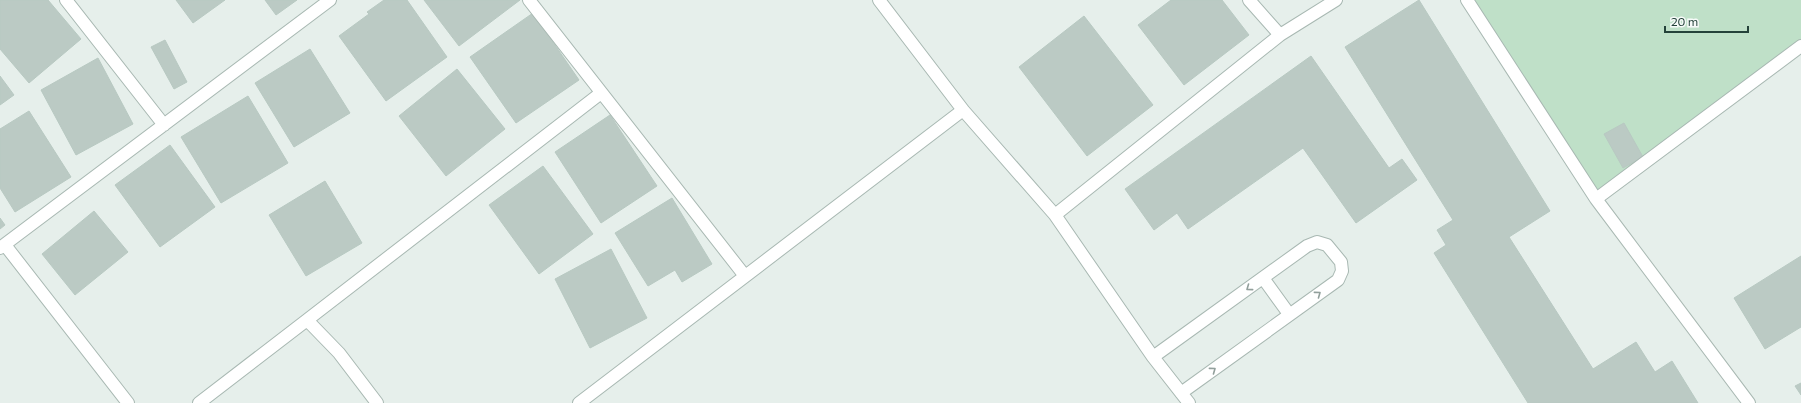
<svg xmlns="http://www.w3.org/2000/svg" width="1801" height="403" font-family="Commissioner,sans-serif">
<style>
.green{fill:#bfe0c8}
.building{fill:#bbcac4;stroke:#b8c9c2}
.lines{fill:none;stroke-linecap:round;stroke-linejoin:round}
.minor-casing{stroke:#a8b8b2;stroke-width:14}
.minor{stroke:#fff;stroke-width:12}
.oneway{stroke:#92a09c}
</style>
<rect width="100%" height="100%" fill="#e6efeb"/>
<!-- green -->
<path class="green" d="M1467 0H1801V46L1593 196Z"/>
<!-- building -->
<path class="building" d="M0 0H48L81 39 29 83 0 49Z
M176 0H225L193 23Z
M265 0H297L276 15Z
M384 0H407L447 57 386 101 339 36 369 14 367 12Z
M424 0H520L459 46Z
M1171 0H1222L1249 35 1184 85 1138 25Z
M1419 0 1550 211 1509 237 1593 369 1636 342 1655 372 1672 361 1698 403H1528L1434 253 1446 245 1437 230 1453 220 1345 47Z
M533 13 579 80 516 123 470 57Z
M1084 16 1153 105 1087 156 1019 67Z
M165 40 187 82 174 89 151 47Z
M310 49 350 113 294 147 255 83Z
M1311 56 1389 168 1402 159 1417 180 1356 223 1303 148 1188 229 1177 213 1154 230 1125 189Z
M98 58 133 124 76 155 41 90Z
M457 69 505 129 446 176 399 116Z
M0 76 14 95 0 105Z
M248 96 288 163 221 203 181 137Z
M29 111 71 177 15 212 0 188V129Z
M610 115 657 186 601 223 555 152Z
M1624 123 1643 157 1623 168 1604 134Z
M170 145 215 207 160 247 115 185Z
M543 166 593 234 539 274 489 205Z
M325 181 362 243 306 276 269 215Z
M672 198 712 264 682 282 675 270 648 286 615 233Z
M94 211 128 252 75 295 42 254Z
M0 218 5 225 0 229Z
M611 249 647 318 590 348 555 279Z
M1801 256V327L1765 349 1734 298Z
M1801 383V395L1795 386Z"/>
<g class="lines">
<!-- minor casing -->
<g class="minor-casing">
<path id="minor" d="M66 0 164 125
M529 0 745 276
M879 0 963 110 1055 215 1153 357 1189 403
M1249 0 1280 35
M1467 0 1596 199 1749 403
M1596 199 1801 46
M1055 215 1280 35 1336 0
M5 245 128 403
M0 248 330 0
M1263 278 1289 314
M307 320 601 93
M1153 357 1307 246 1317 242 1327 245 1341 262 1342 271 1338 280 1181 393
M199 403 307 320 339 353 377 403
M579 403 963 110"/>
</g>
<!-- minor -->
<use href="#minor" class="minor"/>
</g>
<!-- one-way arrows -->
<defs><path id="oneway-chevron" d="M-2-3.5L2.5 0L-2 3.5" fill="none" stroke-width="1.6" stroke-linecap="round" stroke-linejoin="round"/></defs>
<g class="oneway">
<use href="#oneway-chevron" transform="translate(1249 288) rotate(144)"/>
<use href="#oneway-chevron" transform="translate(1318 294) rotate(-36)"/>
<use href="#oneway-chevron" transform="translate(1213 370) rotate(-36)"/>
</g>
<!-- scale -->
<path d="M1665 26v6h83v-6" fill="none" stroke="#24423a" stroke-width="2"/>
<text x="1671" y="26" font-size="12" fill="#24423a" stroke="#f7fbf9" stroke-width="3" paint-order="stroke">20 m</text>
</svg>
